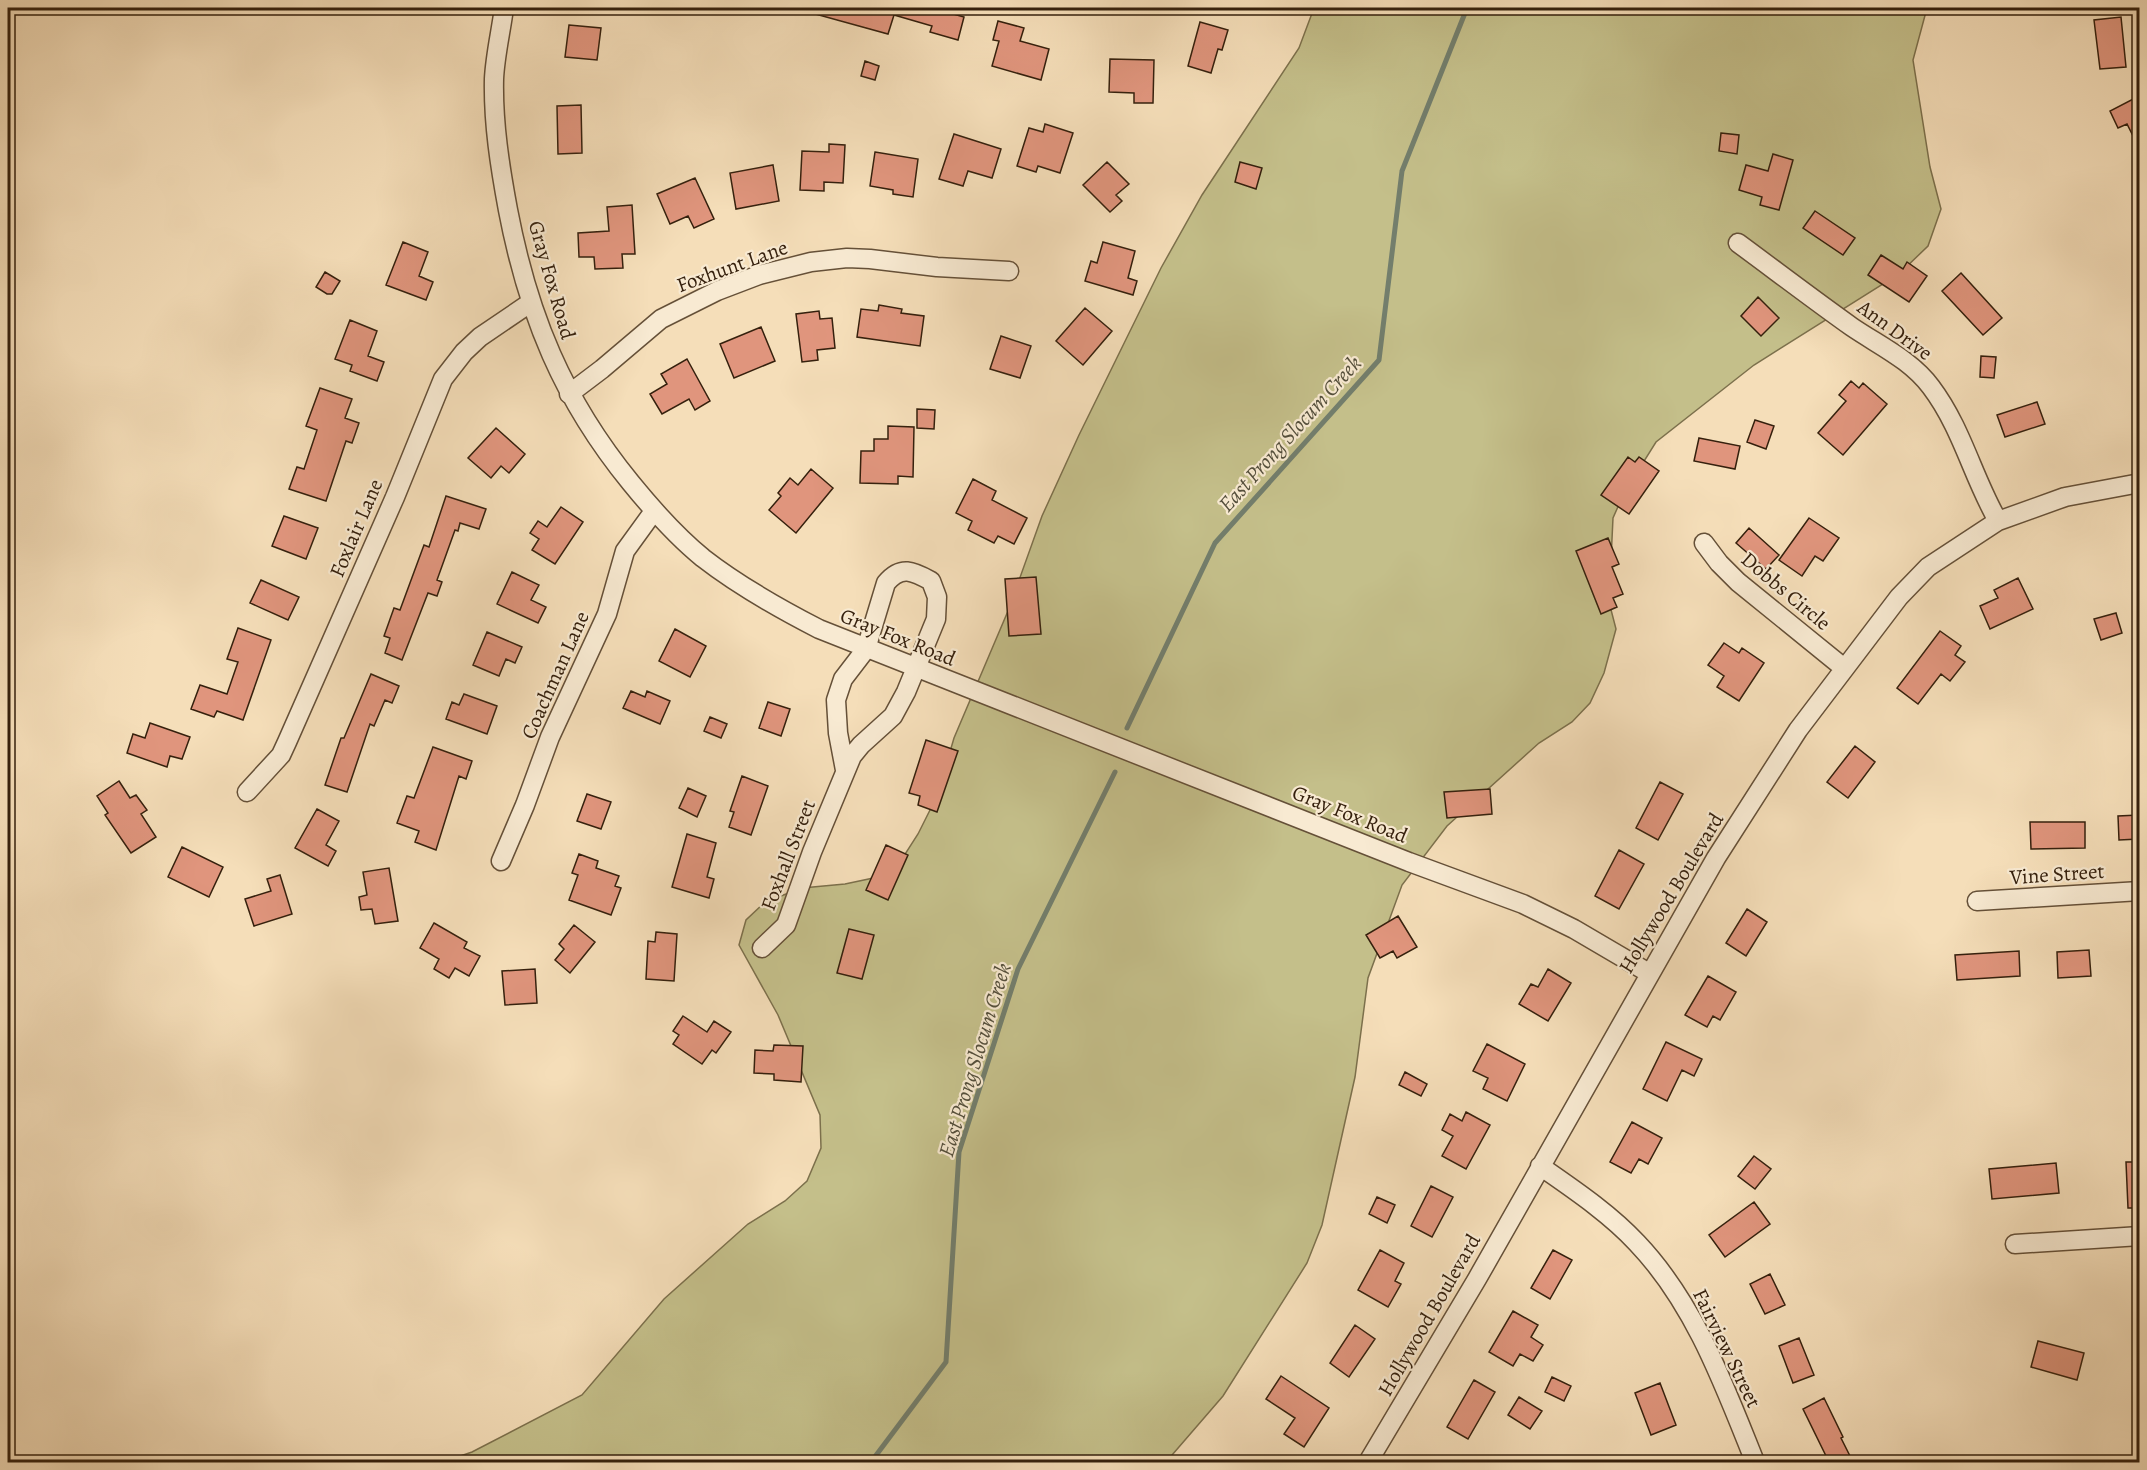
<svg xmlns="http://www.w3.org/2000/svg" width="2147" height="1470" font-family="Alegreya,serif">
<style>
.green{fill:#c4bf8a;stroke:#7c704c;stroke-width:1.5}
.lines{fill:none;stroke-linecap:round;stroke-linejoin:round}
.stream{stroke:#737e6c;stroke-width:5}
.building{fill:#e0957d;stroke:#35200d;stroke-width:1.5}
.minor-casing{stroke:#655038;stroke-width:21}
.minor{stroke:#f8ead2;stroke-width:18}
.labels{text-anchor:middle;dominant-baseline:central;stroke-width:4.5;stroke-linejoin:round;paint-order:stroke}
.street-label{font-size:21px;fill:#35200d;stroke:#f8ead2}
.water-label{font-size:22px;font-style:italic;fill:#544f3c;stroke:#f8ead2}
</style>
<rect width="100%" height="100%" fill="#f5deb9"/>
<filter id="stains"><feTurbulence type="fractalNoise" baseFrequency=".00333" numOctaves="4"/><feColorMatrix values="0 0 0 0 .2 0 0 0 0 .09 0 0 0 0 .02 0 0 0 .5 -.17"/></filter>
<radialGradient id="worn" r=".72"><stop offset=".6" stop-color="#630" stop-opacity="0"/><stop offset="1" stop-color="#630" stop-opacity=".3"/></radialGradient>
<!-- green -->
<path class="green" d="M1314 8H1927L1913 60 1930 167 1941 209 1928 246 1899 274 1754 365 1656 442 1624 493 1613 518 1609 602 1616 629 1604 673 1590 703 1572 722 1539 743 1447 826 1402 885 1368 978 1355 1077 1322 1225 1307 1263 1223 1396 1166 1462H443L472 1452 582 1395 664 1299 748 1224 785 1201 807 1181 821 1148 820 1115 778 1015 739 945 746 920 765 902 802 888 845 884 878 877 902 859 918 834 937 796 954 738 1008 611 1042 516 1079 435 1161 268 1202 195 1299 48Z"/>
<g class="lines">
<!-- stream -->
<path class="stream" d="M1127 728 1215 543 1379 360 1402 171 1467 8
M871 1462 946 1362 959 1152 1018 969 1115 772"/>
</g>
<!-- building -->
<path class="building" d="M809 8H932L964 17 958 40 930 32 932 26 894 15 888 34 808 12Z
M2121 17 2126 67 2100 69 2094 20Z
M998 21 1024 28 1020 41 1049 49 1041 80 992 66 999 41 993 40Z
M1200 22 1228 30 1222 50 1218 49 1211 73 1188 66Z
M569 25 601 28 597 60 565 57Z
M1110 59 1154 60 1153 103H1134V93L1109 92Z
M865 61 879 66 875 80 861 76Z
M2139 96V148L2127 124 2118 128 2110 111Z
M581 105 582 153 558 154 557 106Z
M1045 124 1073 133 1060 173 1038 166 1036 172 1017 166 1029 128 1043 132Z
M1721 133 1739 135 1737 154 1719 151Z
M954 134 1001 149 992 178 968 171 963 186 939 179Z
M829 144 845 145 843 183 824 182V191L800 190 802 151 829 152Z
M875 152 918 159 913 197 893 194V190L870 186Z
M1773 154 1793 160 1779 210 1760 205 1762 197 1739 190 1746 165 1768 171Z
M1107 162 1129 184 1116 195 1122 201 1110 212 1083 185Z
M1240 162 1262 168 1256 189 1235 182Z
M773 165 779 201 736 209 730 173Z
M695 178 714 219 694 228 688 216 670 224 657 194Z
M632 205 635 254H622L623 268 595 269 594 257H579L578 233 609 231 607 207Z
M1815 211 1855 238 1843 255 1803 228Z
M403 242 428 252 419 276 433 282 426 300 386 285Z
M1103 242 1135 251 1128 278 1137 281 1133 295 1085 281 1091 261 1097 263Z
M1881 255 1903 269 1907 262 1927 276 1909 302 1868 275Z
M325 272 340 281 332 294H327L316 287Z
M1961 273 2002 318 1983 335 1942 291Z
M1758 297 1779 318 1761 336 1741 316Z
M879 305 902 309 901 313 924 316 920 346 857 337 861 309 878 311Z
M1085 308 1112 331 1083 365 1056 341Z
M819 311 820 319 832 318 835 348 817 350 818 360 802 362 796 314Z
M350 320 377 331 368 356 384 362 377 381 350 371 352 365 335 359Z
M761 327 775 361 734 378 720 344Z
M1001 336 1031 346 1020 378 990 369Z
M1981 356 1996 357 1994 378 1980 377Z
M687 359 710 401 695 410 689 399 662 414 650 394 667 384 661 374Z
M1851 381 1859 388 1863 383 1887 404 1843 455 1818 433 1846 401 1839 395Z
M320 388 352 399 345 418 359 423 352 443 346 441 326 501 289 489 297 467 304 469 317 430 306 426Z
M2037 402 2045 424 2005 437 1997 415Z
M917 409 935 410 934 429 917 428Z
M1755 420 1774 426 1766 449 1747 442Z
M888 426 914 427 913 477 898 476V484L860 483 861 451H874V439H888Z
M496 428 525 454 509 473 501 466 491 478 468 458Z
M1699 438 1740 446 1735 469 1694 461Z
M1628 457 1635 462 1639 457 1659 471 1629 514 1601 495Z
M811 469 833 488 796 533 769 510 781 496 778 493 790 478 798 485Z
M973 479 996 491 992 500 1027 518 1014 544 998 536 994 543 968 530 972 521 956 513Z
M446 496 486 509 479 529 460 523 458 531 455 530 437 580 442 582 437 596 428 593 402 660 385 653 390 638 384 636 394 608 400 610 424 545 429 547Z
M561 507 583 522 555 564 532 550 539 539 530 533 538 521 547 527Z
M284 516 318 528 306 559 272 546Z
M1809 518 1839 538 1823 561 1815 556 1802 576 1779 560Z
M1749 528 1779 555 1766 569 1736 543Z
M1608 538 1619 564 1612 567 1623 594 1613 598 1617 607 1601 614 1576 551Z
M512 572 539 585 531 600 546 607 538 623 497 604Z
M1036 577 1041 634 1009 636 1005 579Z
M2018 578 2033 609 1990 629 1980 606 1998 598 1994 590Z
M261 580 299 597 288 620 250 603Z
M2116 613 2122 633 2101 640 2094 619Z
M238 628 271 640 243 720 217 711 214 717 191 709 200 685 227 694 238 662 227 659Z
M675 629 706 646 690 677 659 661Z
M1940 631 1961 646 1955 655 1965 662 1950 681 1941 674 1918 704 1897 688Z
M487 632 522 647 515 663 506 659 499 676 473 665Z
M1724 643 1739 653 1742 648 1764 663 1739 701 1717 687 1724 676 1708 665Z
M371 674 399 686 392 703 385 700 374 726 370 724 347 792 325 785 341 738H344Z
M631 691 645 697 647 691 670 701 660 724 623 708Z
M464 694 497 706 487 734 446 719 452 702 459 705Z
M768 702 790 709 781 736 759 728Z
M710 717 727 724 721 738 704 731Z
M150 723 190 737 182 759 170 756 167 767 127 753 133 734 145 738Z
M926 740 958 751 937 812 918 805 920 796 909 793Z
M1855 746 1875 762 1848 798 1827 782Z
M433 747 472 761 466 779 459 776 436 850 415 842 419 831 397 823 407 796 414 798Z
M742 776 768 786 751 835 729 827 734 812 730 811Z
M119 781 130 798 136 795 147 810 141 814 156 837 131 853 105 815 108 813 97 796Z
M1660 782 1683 794 1658 840 1636 828Z
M688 788 706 796 697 817 679 808Z
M1490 789 1492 814 1447 818 1444 792Z
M587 794 611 802 601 829 577 821Z
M317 809 339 821 326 845 336 851 328 866 295 848Z
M2139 815V839L2119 840 2118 816Z
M2030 822H2085V848L2031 849Z
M687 834 716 843 707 877 714 879 709 898 672 887Z
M886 845 908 855 888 900 866 890Z
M182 847 223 867 209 897 168 877Z
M1619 850 1644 864 1619 909 1595 896Z
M579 854 598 861 596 868 619 876 615 886 621 888 611 915 569 900 578 875 572 873Z
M389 868 398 921 375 924 372 909 361 910 359 897 367 895 363 872Z
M280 875 292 914 254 926 245 899 271 891 267 879Z
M1747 909 1767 922 1746 956 1726 943Z
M1398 916 1417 947 1397 958 1393 951 1380 958 1366 935Z
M434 923 467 942 464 948 480 956 469 976 455 968 449 978 434 969 439 959 420 948Z
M574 925 595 942 570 973 555 960 564 949 559 944Z
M849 929 874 935 862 979 837 973Z
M656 932 677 934 674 981 646 979 648 941 655 942Z
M2089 950 2091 976 2058 978 2057 952Z
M2019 951 2020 976 1957 980 1955 955Z
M535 969 537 1003 505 1005 502 971Z
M1548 969 1571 983 1548 1021 1519 1004 1531 984 1538 987Z
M1708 976 1736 992 1720 1020 1713 1016 1707 1027 1685 1015Z
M683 1016 707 1032 714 1021 731 1032 716 1053 712 1050 702 1064 673 1044 679 1035 673 1031Z
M1666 1042 1702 1059 1694 1076 1682 1070 1667 1101 1643 1089Z
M1487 1044 1525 1064 1507 1101 1483 1089 1488 1078 1473 1071Z
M774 1045 803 1046 801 1082 774 1080V1074L754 1073 755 1050 773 1051Z
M1405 1072 1427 1084 1421 1096 1399 1085Z
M1466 1112 1490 1125 1466 1169 1442 1156 1453 1136 1442 1130 1450 1114 1462 1121Z
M1632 1122 1662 1138 1648 1164 1639 1159 1631 1173 1610 1162Z
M1754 1156 1771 1169 1755 1189 1738 1176Z
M2126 1162H2139V1208H2128Z
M2056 1163 2059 1193 1992 1199 1989 1169Z
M1431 1186 1453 1197 1432 1237 1411 1226Z
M1377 1197 1395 1205 1387 1223 1369 1214Z
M1754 1202 1770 1224 1725 1257 1709 1235Z
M1380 1250 1404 1263 1395 1281 1401 1284 1388 1307 1358 1290Z
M1553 1250 1572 1260 1550 1299 1531 1288Z
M1770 1274 1785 1305 1765 1314 1750 1284Z
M1513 1311 1538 1325 1531 1337 1543 1345 1533 1361 1520 1354 1513 1366 1489 1352Z
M1355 1325 1375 1339 1349 1377 1330 1363Z
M1799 1338 1814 1375 1793 1383 1779 1346Z
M2038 1341 2084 1353 2077 1380 2031 1367Z
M1281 1376 1329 1408 1304 1447 1284 1434 1295 1418 1266 1399Z
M1552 1377 1571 1386 1564 1401 1545 1392Z
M1474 1380 1495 1392 1468 1439 1447 1427Z
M1660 1383 1676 1425 1651 1435 1635 1393Z
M1519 1397 1542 1411 1530 1429 1508 1415Z
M1824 1398 1843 1437 1841 1438 1853 1462H1829L1803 1409Z"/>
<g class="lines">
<!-- minor casing -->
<g class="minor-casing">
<path id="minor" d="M504 8C501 31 495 56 494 79 493 123 500 167 508 210 528 315 563 400 631 483 653 510 676 536 703 558 739 586 778 608 819 629L1409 862 1523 904 1574 929 1649 973
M1738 243C1776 271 1814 300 1852 327 1880 346 1911 360 1931 387 1962 428 1973 478 1998 521
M569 394 602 369 661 319 717 291 759 275 811 262 847 258 870 259 937 267 1009 271
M1704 543 1719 563 1738 582 1844 668
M247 792 281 755 287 742 395 497 443 379 464 352 480 337 530 303
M501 861 525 805 550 737 607 614 625 551 654 511
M1977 901 2140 891
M762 948 786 925 812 852 852 756 861 745 893 716 906 692 936 619 937 597 931 581C913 571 901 565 886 583L866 649 843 679 836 700 838 733 845 770
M1540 1166C1573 1189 1609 1213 1637 1243 1695 1304 1724 1385 1755 1462
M2015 1244 2140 1236
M1368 1462 1477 1279 1716 858 1798 730 1899 597 1928 567 1998 521 2065 497 2140 483"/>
</g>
<!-- minor -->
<use href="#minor" class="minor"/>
</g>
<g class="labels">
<!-- street labels -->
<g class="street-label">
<text transform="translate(732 266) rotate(-20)">Foxhunt Lane</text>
<text transform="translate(552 280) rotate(74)">Gray Fox Road</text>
<text transform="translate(1895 330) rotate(36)">Ann Drive</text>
<text transform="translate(356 528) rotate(-67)">Foxlair Lane</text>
<text transform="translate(1786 591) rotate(40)">Dobbs Circle</text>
<text transform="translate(898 637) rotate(22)">Gray Fox Road</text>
<text transform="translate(555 675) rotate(-66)">Coachman Lane</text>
<text transform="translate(1350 814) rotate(22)">Gray Fox Road</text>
<text transform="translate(788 855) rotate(-69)">Foxhall Street</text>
<text transform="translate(2057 874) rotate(-4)">Vine Street</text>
<text transform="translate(1671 893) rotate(-59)">Hollywood Boulevard</text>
<text transform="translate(1429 1315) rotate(-60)">Hollywood Boulevard</text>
<text transform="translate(1727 1348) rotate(64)">Fairview Street</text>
</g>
<!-- water labels -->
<g class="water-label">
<text transform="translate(1290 434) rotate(-48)">East Prong Slocum Creek</text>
<text transform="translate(975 1060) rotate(-73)">East Prong Slocum Creek</text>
</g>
</g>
<!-- margin -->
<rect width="2147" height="1470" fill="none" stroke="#f5deb9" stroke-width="30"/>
<rect x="9" y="9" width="2129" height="1452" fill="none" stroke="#35200d" stroke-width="3"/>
<rect x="15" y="15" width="2117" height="1440" fill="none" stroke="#35200d" stroke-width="1.5"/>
<rect width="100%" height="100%" filter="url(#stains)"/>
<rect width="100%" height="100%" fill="url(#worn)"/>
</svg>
